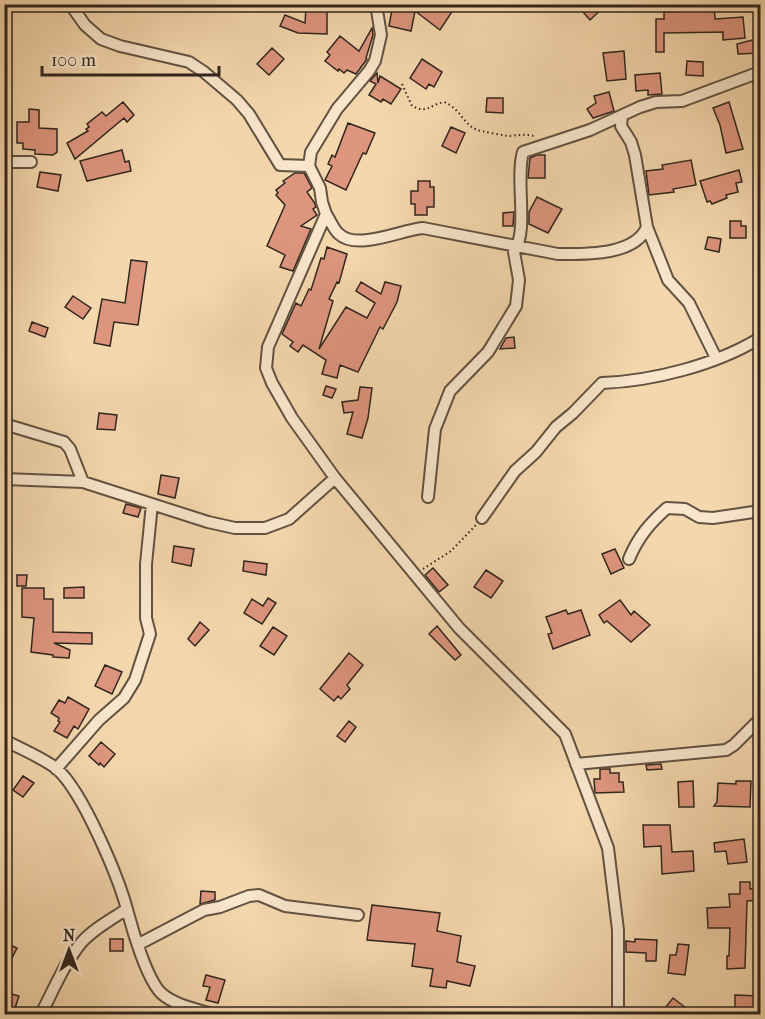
<svg xmlns="http://www.w3.org/2000/svg" width="765" height="1019" font-family="'IM FELL French Canon',serif">
<style>
.building{fill:#de957e;stroke:#30261f;stroke-width:1.5}
.lines{fill:none;stroke-linecap:round;stroke-linejoin:round}
.street-casing{stroke:#615242;stroke-width:14}
.path{stroke:#30261f;stroke-width:2;stroke-dasharray:1.5 3;stroke-linecap:butt}
.street{stroke:#f8e5ca;stroke-width:10}
</style>
<rect width="100%" height="100%" fill="#f5d7ad"/>
<filter id="stains"><feTurbulence type="fractalNoise" baseFrequency=".00333" numOctaves="4"/><feColorMatrix values="0 0 0 0 .2 0 0 0 0 .09 0 0 0 0 .02 0 0 0 .5 -.17"/></filter>
<radialGradient id="worn" r=".72"><stop offset=".6" stop-color="#630" stop-opacity="0"/><stop offset="1" stop-color="#630" stop-opacity=".3"/></radialGradient>
<!-- building -->
<path class="building" d="M393 4H457L440 30 415 11 411 31 389 26Z
M576 4H607L590 20Z
M691 4H714L715 19 743 17 745 38 723 40V32L664 33V52H656V19H664V12L691 11Z
M306 8 327 10V34L298 33 280 26 285 15 305 23Z
M372 28 373 35 366 58 367 59 356 74 347 70 344 73 339 69 338 71 325 61 330 55 327 52 340 36 359 51Z
M760 38V53L738 54 737 44Z
M272 48 284 59 269 75 257 64Z
M624 51 626 79 607 81 603 53Z
M422 59 442 72 434 87 429 84 426 89 410 78Z
M687 61 703 62V76L686 75Z
M377 73 378 83 380 76 401 89 391 104 383 99 381 102 369 95 376 84 370 81Z
M660 73 662 94 648 95V90L636 91 635 75Z
M609 92 614 111 593 118 587 109 596 103 594 96Z
M487 98H503V113L486 112Z
M123 102 134 115 127 122 124 118 75 159 67 143 88 131 86 129 89 127 87 124 102 112 106 116Z
M729 102 743 149 726 153 720 125 713 108Z
M29 109 39 110V128L57 129V152L53 155 35 154V150L23 149V143H17V122H29Z
M348 123 375 133 366 154 363 153 361 157 346 190 325 180 332 166 328 164 332 155 335 157Z
M451 127 465 133 456 153 442 146Z
M122 150 125 162 129 161 131 171 87 181 80 161Z
M537 155H545V178H528L530 158Z
M691 160 696 185 673 189 674 192 649 195 646 171 663 169 662 165Z
M739 170 742 182 736 183 738 192 726 195 727 198 712 204 710 201 707 202 700 181Z
M40 172 61 175 58 191 37 187Z
M295 173H304L312 188 307 192 314 202 316 207 313 209 317 215 301 226 311 229 293 271 280 267 285 255 267 246 285 205 276 195 278 193 276 190 285 183 283 181Z
M418 181H430V187H434V207H427V215H415V204H411V191H418Z
M537 197 562 209 548 233 529 224V212Z
M514 212 513 226H503V213Z
M730 221H741V226H746V238H730Z
M708 237 721 239 719 252 705 249Z
M327 247 347 254 339 283 337 282 329 299 333 301 319 349 346 307 367 318 375 303 356 291 361 282 381 294 385 282 401 286 397 302 383 329 380 327 358 372 340 365 337 378 322 374 326 360 303 345 298 352 290 346 293 342 282 334 296 303 301 306 309 289 311 290 321 258 324 259Z
M131 260 147 262 138 325 114 322 110 346 94 343 102 299 125 303Z
M73 296 91 308 83 319 65 307Z
M32 322 48 328 45 337 29 331Z
M514 337 515 348 500 349 506 338Z
M326 386 336 389 332 398 323 395Z
M360 387 372 388 368 418 362 438 347 434 353 412 344 413 342 402 358 400Z
M99 413 117 415 115 430 97 429Z
M161 475 179 478 175 498 158 494Z
M126 504 141 508 138 517 123 513Z
M174 546 194 549 191 566 172 562Z
M615 549 624 568 611 574 602 554Z
M244 561 267 564 266 575 243 571Z
M433 568 448 585 439 592 425 575Z
M486 570 503 581 491 598 474 587Z
M17 575H27L26 586H17Z
M84 587V598H64V588Z
M22 588H44V599H53V632L92 633V644L54 643 70 650 69 658 53 657V655L31 652 34 618 22 617Z
M268 598 276 603 262 624 244 613 252 599 263 606Z
M620 600 631 615 634 611 650 625 631 642 607 621 604 623 599 615Z
M566 610 568 614 581 610 590 635 553 649 548 634 552 633 546 617Z
M200 622 209 630 195 646 188 639Z
M437 626 461 655 455 660 429 634Z
M273 627 287 636 274 655 260 646Z
M349 653 363 665 347 685 350 689 341 699 338 696 334 701 320 689Z
M105 665 122 672 112 694 95 686Z
M68 697 89 709 78 729 74 726 67 738 54 731 60 722 58 721 59 718 51 713 59 700 65 703Z
M349 721 356 727 345 742 337 736Z
M101 742 115 754 104 767 100 763 99 765 89 756Z
M661 764 662 769 647 770 646 765Z
M600 769H610V773H619V782H623L624 792 595 793 594 779H600Z
M23 776 34 783 23 797 13 790Z
M693 781 694 807H679L678 782Z
M736 781H751L750 807 714 806 717 802 718 783 736 784Z
M643 825H670L672 852 693 851 694 871 662 874 661 846 644 847Z
M744 839 747 862 728 864 726 851 715 852 714 843Z
M740 882H750V889L760 888V900L747 901 745 968 727 969V956H729L730 928H708L707 908 730 907 729 894H740Z
M201 891 215 892V900L200 904Z
M372 905 440 913 437 931 461 936 457 962 475 966 470 986 447 981 446 988 430 986 433 969 412 966 415 944 367 940Z
M110 939H123V951H110Z
M635 939 657 940 656 961H646V953L626 952V941L635 942Z
M4 942 17 948 4 974Z
M678 944 689 945 685 975 668 973 670 955H676Z
M206 975 225 980 218 1003 206 1000 210 987 203 986Z
M4 992 19 996 13 1014H4Z
M735 995 760 996V1014H735Z
M673 998 694 1014H674L665 1008Z"/>
<g class="lines">
<!-- street casing -->
<g class="street-casing">
<path id="street" d="M70 4 85 25 101 39 120 46 189 62 204 72 237 100 249 114 280 165 309 166
M376 4 381 35 375 61 369 71 337 109 311 152 309 166 320 188 322 202 326 214 268 347 266 368 272 383 292 418 335 478 459 628 565 734 608 848 618 930V1007L621 1014
M622 116 621 126 631 142 635 155 647 227 668 280 689 303 716 358
M4 162H31
M326 214C330 220 334 230 339 234 357 251 401 230 423 228L558 254C584 254 635 256 647 227
M4 424 64 442 70 449 83 482
M4 479 83 482 208 522 235 528H265L289 519 335 478
M428 497 435 429 450 391 488 352 516 306 519 280 514 252C529 230 515 179 523 152L590 130 640 107 656 102 682 101 760 72
M482 518 515 471 536 452 556 427 573 413 602 383C653 381 716 365 760 338
M629 559C638 537 650 523 667 508L685 509 699 517 713 518 760 511
M4 740C19 748 45 759 57 769 83 792 119 878 128 913 133 932 147 979 161 993 174 1005 196 1009 212 1014
M576 764 726 750 734 745 760 719
M56 769 99 720 124 698 135 680 150 634 146 618V564L152 504
M139 944 204 910 220 907 249 896 259 895 285 906 358 915
M41 1014C53 991 64 964 81 943 93 929 112 919 127 909"/>
</g>
<!-- path -->
<path class="path" d="M402 84 412 106C428 114 429 105 444 102 461 109 463 124 477 130 480 131 506 136 510 136 519 135 526 134 534 136
M423 569 451 551 476 525"/>
<!-- street -->
<use href="#street" class="street"/>
</g>
<!-- margin -->
<rect width="765" height="1019" fill="none" stroke="#f5d7ad" stroke-width="24"/>
<rect x="6" y="6" width="753" height="1007" fill="none" stroke="#30261f" stroke-width="3"/>
<rect x="12" y="12" width="741" height="995" fill="none" stroke="#30261f" stroke-width="1.5"/>
<!-- north arrow -->
<g transform="translate(69 950)" stroke="#f8e5ca" stroke-width="4.5" paint-order="stroke">
<path d="M0-4.5L10 22L0 15L-10 22Z" fill="#30261f"/>
<text y="-9" font-size="16" font-weight="bold" text-anchor="middle" fill="#30261f">N</text>
</g>
<!-- scale -->
<path d="M42 66v9h177v-9" fill="none" stroke="#30261f" stroke-width="3"/>
<text x="51" y="66" font-size="18" fill="#30261f" stroke="#f8e5ca" stroke-width="4.5" paint-order="stroke">100 m</text>
<rect width="100%" height="100%" filter="url(#stains)"/>
<rect width="100%" height="100%" fill="url(#worn)"/>
</svg>
